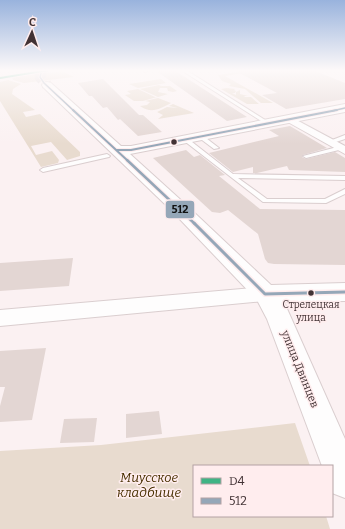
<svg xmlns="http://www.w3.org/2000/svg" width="345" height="529" font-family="Bitter,serif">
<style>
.green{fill:#e8dbcf}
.building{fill:#e3d6d3}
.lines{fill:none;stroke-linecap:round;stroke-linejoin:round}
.secondary-tunnel{stroke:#d6cbcc;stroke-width:11;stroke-dasharray:11 5.5;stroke-linecap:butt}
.lane-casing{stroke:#dacecf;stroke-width:2}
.street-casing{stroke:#dacecf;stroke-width:2}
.secondary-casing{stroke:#dacecf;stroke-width:2}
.lane{fill:#fefdfd;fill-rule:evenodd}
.street{fill:#fefdfd;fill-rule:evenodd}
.secondary{fill:#fefdfd;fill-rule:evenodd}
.bus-1-far3-casing{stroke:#ffedee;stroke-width:3}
.bus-1-far2-casing{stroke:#ffedee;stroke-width:4}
.bus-1-far1-casing{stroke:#ffedee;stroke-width:5}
.bus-1-casing{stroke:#ffedee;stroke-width:6}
.bus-1-far3{stroke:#95a7b8;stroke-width:1.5}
.bus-1-far2{stroke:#95a7b8;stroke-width:2}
.bus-1-far1{stroke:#95a7b8;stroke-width:2.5}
.bus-1{stroke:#95a7b8;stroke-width:3}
.rail-1-casing{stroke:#ffedee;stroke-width:3.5}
.rail-1{stroke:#3fb485;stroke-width:2}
.bus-dot{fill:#423234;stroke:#ffedee;stroke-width:1.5}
.labels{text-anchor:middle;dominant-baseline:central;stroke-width:3;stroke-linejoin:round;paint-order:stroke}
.bus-label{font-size:10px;fill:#423234;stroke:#ffedee}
.street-label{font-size:11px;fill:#423234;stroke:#ffedee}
.near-park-label{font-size:13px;font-style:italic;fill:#482f00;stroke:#ffedee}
.line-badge{stroke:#ffedee;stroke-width:1.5}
.pale-badge-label{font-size:11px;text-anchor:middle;font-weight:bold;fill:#111}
</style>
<rect width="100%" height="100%" fill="#fbf1f2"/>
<!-- green -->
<path class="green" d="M250 70H261L225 76 273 103H261L245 89 229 86 231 84 222 81 218 75Z
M62 71 74 77 24 83 13 80 12 77Z
M161 79 166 83 138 88 129 84Z
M8 80 21 84 13 89 12 94 35 110 23 112 26 117 40 114 80 152V156L67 160 51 142 31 146 36 155 52 151 59 160 58 163 41 167 0 101V82Z
M159 85 161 86H170L177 91 173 92 168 91 167 88H160L158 92 168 94 158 97 140 89Z
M227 88 235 89 234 90 236 91 235 93H232L236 95V92L240 90V94L248 96H244L245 97H251L259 104H247L221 89Z
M138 89 155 97H157L143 101H134L125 95 131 94 127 91Z
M158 98 171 103C159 109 152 114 140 106L147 105 150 102 145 101Z
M173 104 194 113 158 119 163 115 157 112 167 107 178 108 169 106Z
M295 423 310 466H194V516H326L330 529H0V451L101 445Z"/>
<!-- building -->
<path class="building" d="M155 70H174L247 117 227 121Z
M234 70H313L345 83V99L286 109 262 95 277 93Z
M103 79 139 115H143L162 132 138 136 120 119 118 120 107 107 103 108 92 96H89L78 83Z
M290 126 327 148 303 155 302 157 306 159 335 152 345 158V172L289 170 287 166 257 173H253V167L233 172 209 153 279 136 269 130Z
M186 150 194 157 200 155 225 175 219 176 260 209 345 210V265L274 264 268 263 265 259 258 234 228 210 220 213 212 212 153 158Z
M73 258 69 286 0 291V263Z
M46 348 32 420 0 422V406L5 387H0V351Z
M159 411 162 434 126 438V414Z
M97 418 94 442 60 443 64 419Z"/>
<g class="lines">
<!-- secondary-tunnel -->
<path class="secondary-tunnel" d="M42 70 40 77 47 85"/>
<!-- lane casing -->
<g class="lane-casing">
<path id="lane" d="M143 70H152L144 72Z
M181 70H186L270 123 266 124Z
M198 135H202L219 148 214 149 198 137Z
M345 135V139L330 144 327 142Z
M183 138H187L233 174 345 176V180L238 178 267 199H325L345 189V194L326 203 263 202 183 140Z
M341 146 344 148 343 149 306 158 303 156Z
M107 154 110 156 109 157 43 172 40 170 43 168Z"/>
</g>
<!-- street casing -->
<g class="street-casing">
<path id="street" d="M289 116 345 146V154L286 121 284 119 286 117Z
M265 287 272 289 274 294 272 299 265 301 0 326V310Z"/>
</g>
<!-- secondary casing -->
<g class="secondary-casing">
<path id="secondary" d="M47 82 51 83 121 146H131L345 104V112L130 154 183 202 271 285 345 283V301L284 302 345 439V498L332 493V466H322L267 319 257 300 171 210 43 87 42 85 43 83Z"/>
</g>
<!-- lane -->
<use href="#lane" class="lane"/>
<!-- street -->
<use href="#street" class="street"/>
<!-- secondary -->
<use href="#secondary" class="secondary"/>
<!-- bus-1-far3 casing -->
<g class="bus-1-far3-casing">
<path id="bus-1-far3" d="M42 70 40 77 44 83 74 111
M332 111 345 108"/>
</g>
<!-- bus-1-far2 casing -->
<g class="bus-1-far2-casing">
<path id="bus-1-far2" d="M73 110 128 161
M116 150H131L337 110"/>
</g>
<!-- bus-1-far1 casing -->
<g class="bus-1-far1-casing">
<path id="bus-1-far1" d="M127 160 195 224"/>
</g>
<!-- bus-1 casing -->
<g class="bus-1-casing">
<path id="bus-1" d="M194 223 265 294 345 292"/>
</g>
<!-- bus-1-far3 -->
<use href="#bus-1-far3" class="bus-1-far3"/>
<!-- bus-1-far2 -->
<use href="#bus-1-far2" class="bus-1-far2"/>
<!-- bus-1-far1 -->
<use href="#bus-1-far1" class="bus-1-far1"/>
<!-- bus-1 -->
<use href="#bus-1" class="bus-1"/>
<!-- rail-1 casing -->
<g class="rail-1-casing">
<path id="rail-1" d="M0 78 49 70"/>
</g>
<!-- rail-1 -->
<use href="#rail-1" class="rail-1"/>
</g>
<!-- sky -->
<linearGradient id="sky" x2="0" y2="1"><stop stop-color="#99b3dd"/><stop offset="0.49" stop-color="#fdf9f9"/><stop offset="1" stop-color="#fdf9f9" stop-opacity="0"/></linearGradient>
<rect width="345" height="144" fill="url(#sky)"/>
<!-- markers -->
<g class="bus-dot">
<circle cx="174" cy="142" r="3.5"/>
<circle cx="311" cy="293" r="3.5"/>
</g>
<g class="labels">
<!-- bus labels -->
<g class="bus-label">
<text x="311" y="305">Стрелецкая<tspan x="311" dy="13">улица</tspan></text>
</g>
<!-- street labels -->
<g class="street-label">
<text transform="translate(300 369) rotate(68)">улица Двинцев</text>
</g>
<!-- near-park labels -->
<g class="near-park-label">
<text x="149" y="477">Миусское<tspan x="149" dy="15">кладбище</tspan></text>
</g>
</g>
<rect class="line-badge" x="165" y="200" width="30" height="19" rx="4" fill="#95a7b8"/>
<g class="pale-badge-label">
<text x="180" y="213">512</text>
</g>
<!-- legend -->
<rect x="193" y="465" width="140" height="52" fill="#ffedee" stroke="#b3a2a4"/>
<rect x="201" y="478" width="20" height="6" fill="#3fb485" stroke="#b3a2a4"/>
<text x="229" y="485" font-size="12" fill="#423234">D4</text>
<rect x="201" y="498" width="20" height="6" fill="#95a7b8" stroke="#b3a2a4"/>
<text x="229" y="505" font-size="12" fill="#423234">512</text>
<!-- north arrow -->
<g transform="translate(32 32) rotate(3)" stroke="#ffedee" stroke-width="3" paint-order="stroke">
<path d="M0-3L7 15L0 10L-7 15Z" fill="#423234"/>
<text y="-6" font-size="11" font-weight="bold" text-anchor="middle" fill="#423234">С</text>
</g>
</svg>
